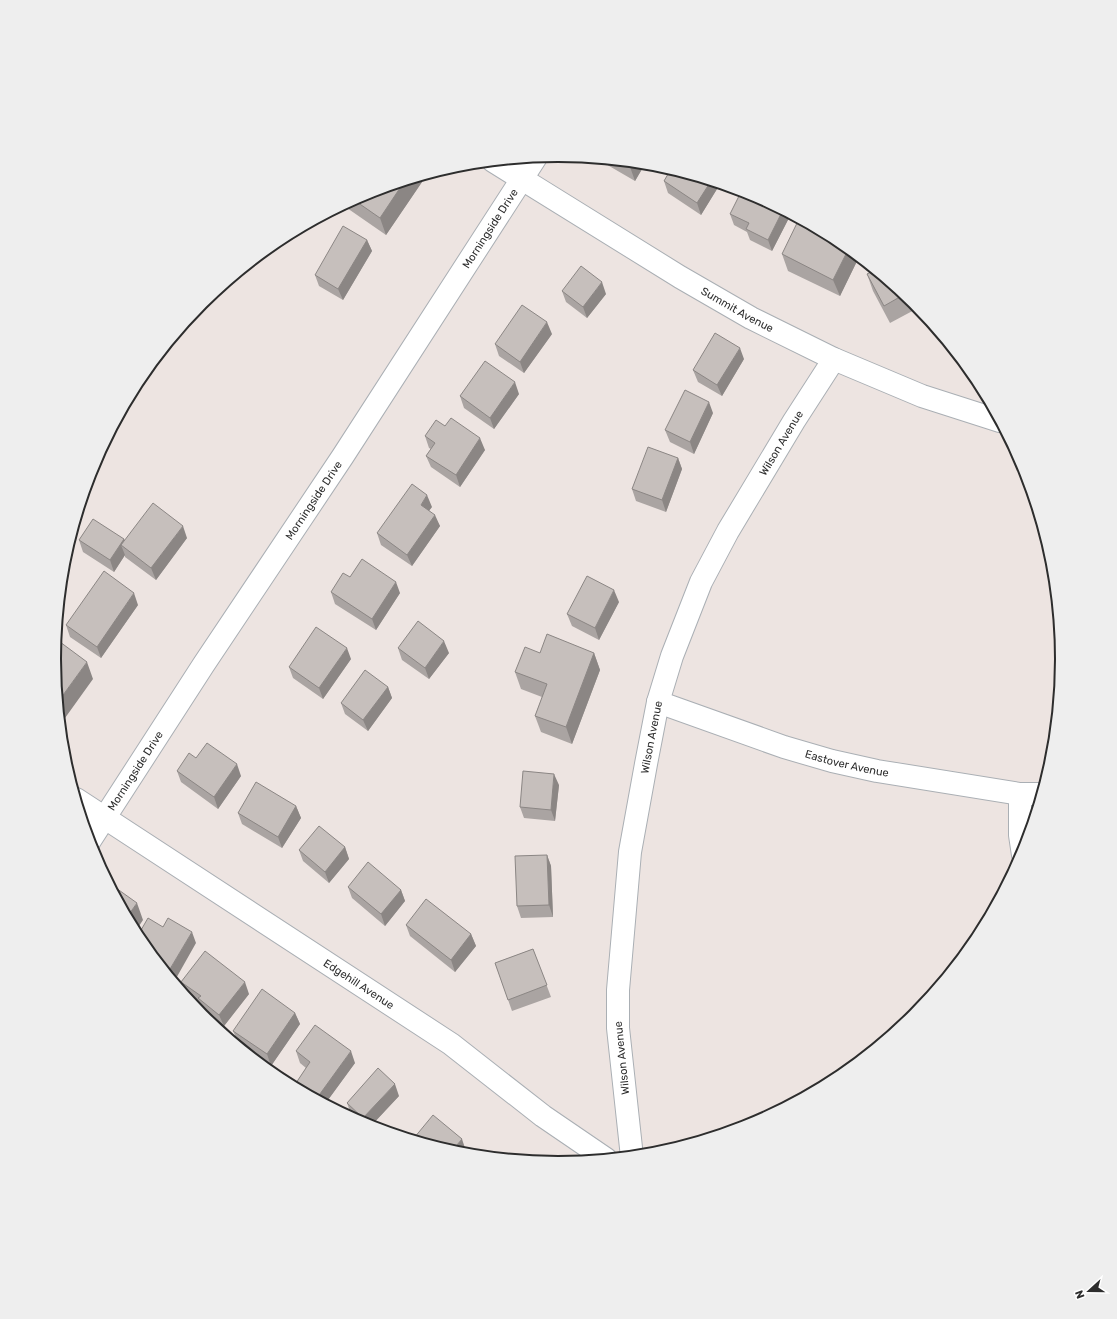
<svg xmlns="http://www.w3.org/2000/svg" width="1117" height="1319" font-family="Rubik,sans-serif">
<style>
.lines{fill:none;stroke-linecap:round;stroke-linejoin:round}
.minor-casing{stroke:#aaafb4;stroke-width:24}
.minor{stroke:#fff;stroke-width:22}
.wall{fill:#aaa4a2}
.shaded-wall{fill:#8b8684}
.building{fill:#c6bfbc;stroke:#8b8684}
.labels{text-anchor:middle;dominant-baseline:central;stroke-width:4;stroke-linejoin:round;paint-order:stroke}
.street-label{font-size:11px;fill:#2d2d2d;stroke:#fff}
.rim{fill:none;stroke:#2d2d2d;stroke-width:2}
</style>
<rect width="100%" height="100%" fill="#ede4e1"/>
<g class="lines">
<!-- minor casing -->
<g class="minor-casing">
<g id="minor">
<path id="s1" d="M493 161 680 277 751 318 834 359 922 396 1000 421"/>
<path id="s2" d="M658 702 784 747 832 761 877 771 1020 794H1042"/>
<path d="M1020 794V835L1023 855"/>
<path id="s3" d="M76 799 451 1044 543 1116 606 1159"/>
<path id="s4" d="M89 842 204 664 343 456 536 157"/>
<path id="s5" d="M632 1157 618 1028V990L630 852 646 764 658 702 672 656 701 582 728 531 794 421 834 359"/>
</g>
</g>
<!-- minor -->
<use href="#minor" class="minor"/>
</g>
<!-- wall -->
<path class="wall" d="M603 159 645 164 635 181 604 163Z
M671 169 715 182 717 189 701 215 668 193 664 181Z
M420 177 422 182 386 235 347 208 346 204 366 193Z
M730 214H791L772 251 750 240 747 232 734 225Z
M367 240 372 251 343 300 319 286 315 275Z
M839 240 859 257 840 296 788 271 782 254Z
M875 270 915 303 920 309 919 310 918 308 890 323 873 291 867 274Z
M562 291 606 294 587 318 566 302Z
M552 334 524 373 499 356 495 344Z
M744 359 722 396 698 382 693 370Z
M519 394 494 429 464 408 460 396Z
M713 413 694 454 670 442 665 430Z
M445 426 485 450 460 487 431 467 426 456 431 449 429 448 425 436Z
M678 458 682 469 666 512 636 501 632 489Z
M432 507 429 510 440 526 412 566 381 545 377 533Z
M187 538 156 580 125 557V555L114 572 83 552 79 540 124 539 125 541Z
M331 592 400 593 376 630 335 604Z
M619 602 599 640 572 626 567 614Z
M138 605 101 658 70 637 66 625Z
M398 648 449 653 429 679 402 660Z
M540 653H594L600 670 572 744 541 732 535 716 542 697 521 689 515 672Z
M351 659 323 699 293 678 289 667Z
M388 687 392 698 368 731 345 714 341 703Z
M177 771 241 776 218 809 181 782Z
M559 785 555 821 524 818 520 807Z
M296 806 301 818 282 848 242 824 238 813Z
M345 847 349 859 329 883 303 861 299 850Z
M547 855 551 866 553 917 521 918 517 906Z
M348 887 401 890 405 901 385 926 352 898Z
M406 925 471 934 476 946 455 972 410 936Z
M533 949 551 997 512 1011 495 963Z
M181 982 249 994 224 1026 203 1010 201 1005 186 993Z
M295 1013 300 1024 271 1066 238 1042 233 1031Z
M296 1051 355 1063 325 1104 298 1090 296 1083 306 1068 300 1063Z
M399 1096 370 1127 365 1126 360 1123 351 1114 347 1103Z"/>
<!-- shaded-wall -->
<path class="shaded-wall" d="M630 162 645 164 635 181 629 164Z
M420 177 422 182 386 235 380 218 404 182Z
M711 181 715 182 717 189 701 215 697 203Z
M783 210 791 214 772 251 768 240Z
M367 240 372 251 343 300 338 289Z
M849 248 859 257 840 296 833 280Z
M602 282 606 294 587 318 583 307Z
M547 322 552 334 524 373 520 362Z
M740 348 744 359 722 396 717 385Z
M515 382 519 394 494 429 490 418Z
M709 402 713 413 694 454 690 442Z
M480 438 485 450 460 487 456 475Z
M678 458 682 469 666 512 662 500Z
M427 495 432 507 425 516 421 505Z
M435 515 440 526 412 566 407 555Z
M183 526 187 538 156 580 151 568Z
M124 539 128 550 121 545 125 555 114 572 110 560Z
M396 582 400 593 376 630 372 619Z
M614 590 619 602 599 640 595 628Z
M134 593 138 605 101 658 97 647Z
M444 641 449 653 429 679 425 668Z
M347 648 351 659 323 699 319 688Z
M594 653 600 670 572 744 566 727Z
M87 662 93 679 60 725 58 702Z
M388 687 392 698 368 731 363 720Z
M237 764 241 776 218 809 214 797Z
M554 774 559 785 555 821 551 810Z
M296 806 301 818 282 848 278 837Z
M345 847 349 859 329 883 325 872Z
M547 855 551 866 553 917 549 905Z
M401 890 405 901 385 926 381 914Z
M137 903 143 920 135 932 127 917Z
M192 932 196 943 174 982 167 974Z
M471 934 476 946 455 972 451 960Z
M245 982 249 994 224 1026 219 1015Z
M295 1013 300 1024 271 1066 267 1054Z
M351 1051 355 1063 325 1104 318 1100 317 1098Z
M395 1084 399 1096 370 1127 366 1126 363 1118Z
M462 1139 466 1151 463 1155 451 1152Z"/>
<!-- building -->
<path class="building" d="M671 169 711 181 697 203 664 181Z
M404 182 380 218 354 200 366 193Z
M742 190 752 193 783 210 768 240 746 229 749 223 730 214Z
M799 219 839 240 849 248 833 280 782 254Z
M343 226 367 240 338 289 315 275Z
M581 266 602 282 583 307 562 291Z
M875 270 905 294 884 306 867 274Z
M522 305 547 322 520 362 495 344Z
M715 333 740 348 717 385 693 370Z
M485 361 515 382 490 418 460 396Z
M685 390 709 402 690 442 665 430Z
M451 418 480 438 456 475 426 456 435 443 425 436 436 420 445 426Z
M648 447 678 458 662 500 632 489Z
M412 484 427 495 421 505 435 515 407 555 377 533Z
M153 503 183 526 151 568 121 545Z
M93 519 124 539 110 560 79 540Z
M362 559 396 582 372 619 331 592 343 573 350 577Z
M104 571 134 593 97 647 66 625Z
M587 576 614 590 595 628 567 614Z
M418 621 444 641 425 668 398 648Z
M316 627 347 648 319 688 289 667Z
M547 634 594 653 566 727 535 716 547 684 515 672 525 647 540 653Z
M56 639 87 662 58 702 54 659Z
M365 670 388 687 363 720 341 703Z
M207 743 237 764 214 797 177 771 189 753 196 758Z
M523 771 554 774 551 810 520 807Z
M256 782 296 806 278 837 238 813Z
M319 826 345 847 325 872 299 850Z
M547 855 549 905 517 906 515 856Z
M368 862 401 890 381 914 348 887Z
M109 883 137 903 127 917Z
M426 899 471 934 451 960 406 925Z
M148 918 163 927 168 918 192 932 167 974 139 940 137 937Z
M533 949 547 985 508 1000 495 963Z
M205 951 245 982 219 1015 198 998 201 996 181 982Z
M262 989 295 1013 267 1054 233 1031Z
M315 1025 351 1051 317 1098 296 1083 310 1062 296 1051Z
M378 1068 395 1084 363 1118 347 1103Z
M433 1115 462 1139 451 1152 418 1141 414 1138Z"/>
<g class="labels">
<!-- street labels -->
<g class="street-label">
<text stroke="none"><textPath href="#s4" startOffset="733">Morningside Drive</textPath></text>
<text stroke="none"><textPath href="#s1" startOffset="286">Summit Avenue</textPath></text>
<text stroke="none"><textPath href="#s5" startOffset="747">Wilson Avenue</textPath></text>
<text stroke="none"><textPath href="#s4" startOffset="409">Morningside Drive</textPath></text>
<text stroke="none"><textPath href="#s5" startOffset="423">Wilson Avenue</textPath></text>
<text stroke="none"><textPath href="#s2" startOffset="199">Eastover Avenue</textPath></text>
<text stroke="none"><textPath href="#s4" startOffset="85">Morningside Drive</textPath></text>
<text stroke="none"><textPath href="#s3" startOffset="338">Edgehill Avenue</textPath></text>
<text transform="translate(622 1058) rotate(-96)">Wilson Avenue</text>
</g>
</g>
<!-- crop -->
<path d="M0 0H1117V1319H0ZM61 659a497 497 0 1 1 994 0a497 497 0 1 1-994 0Z" fill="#eee" fill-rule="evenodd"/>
<path class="rim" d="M61 659a497 497 0 1 1 994 0a497 497 0 1 1-994 0Z"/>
<!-- north arrow -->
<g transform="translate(1089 1291) rotate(249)" stroke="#ffffff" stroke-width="3" paint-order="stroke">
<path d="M0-3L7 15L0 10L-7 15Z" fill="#2d2d2d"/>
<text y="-6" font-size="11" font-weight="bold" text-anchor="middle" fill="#2d2d2d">N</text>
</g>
</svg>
